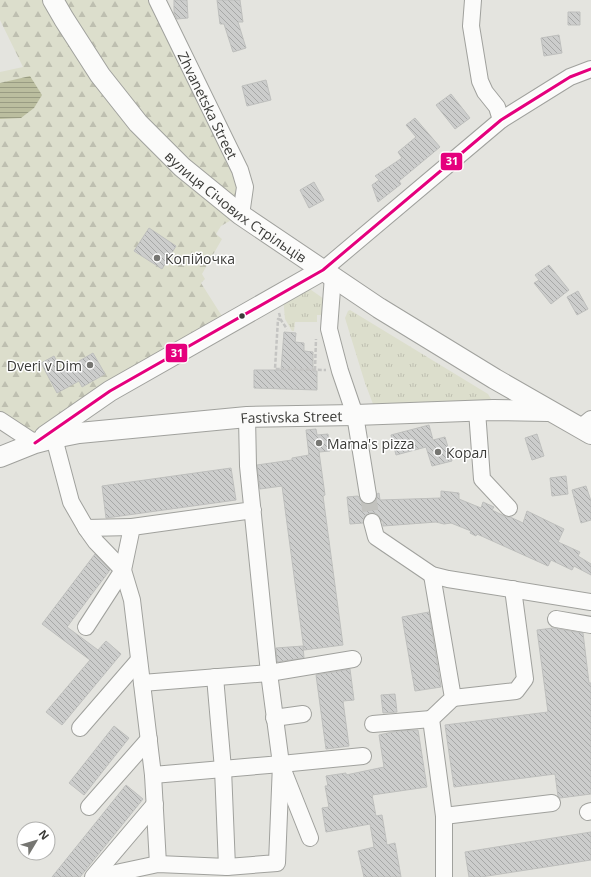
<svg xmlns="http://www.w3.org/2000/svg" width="591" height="877" font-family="'Open Sans',sans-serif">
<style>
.grass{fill:url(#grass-tufts)}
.forest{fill:url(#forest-firs)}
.water{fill:url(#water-rules)}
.building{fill:url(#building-back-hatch);stroke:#bebfbd}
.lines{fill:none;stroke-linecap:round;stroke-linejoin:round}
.minor-tunnel{stroke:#c2c2be;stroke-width:16;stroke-dasharray:16 8;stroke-linecap:butt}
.minor-casing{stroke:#a0a19d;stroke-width:18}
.major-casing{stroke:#a0a19d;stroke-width:22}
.path{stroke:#c4c4c2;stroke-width:2.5;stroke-dasharray:4 2;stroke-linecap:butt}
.minor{stroke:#fbfbfa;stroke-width:16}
.major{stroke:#fbfbfa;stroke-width:20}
.bus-1-casing{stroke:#fff;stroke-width:6}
.bus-1{stroke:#e5007d;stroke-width:3}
.poi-dot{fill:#767672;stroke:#fff;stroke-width:1.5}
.bus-dot{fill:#3b3b38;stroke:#fff;stroke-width:1.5}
.labels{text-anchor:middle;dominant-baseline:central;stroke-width:3;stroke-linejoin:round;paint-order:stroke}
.street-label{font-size:14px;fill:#3b3b38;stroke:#fff}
.poi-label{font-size:14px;fill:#3b3b38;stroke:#fff;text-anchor:start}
.line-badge{stroke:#fff;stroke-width:1.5}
.badge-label{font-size:11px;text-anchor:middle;font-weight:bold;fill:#fff}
</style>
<defs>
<pattern id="grass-tufts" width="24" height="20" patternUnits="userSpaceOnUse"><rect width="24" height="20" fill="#dcdecc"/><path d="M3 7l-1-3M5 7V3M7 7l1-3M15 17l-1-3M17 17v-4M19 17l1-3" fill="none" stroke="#bebfb0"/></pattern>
<pattern id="forest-firs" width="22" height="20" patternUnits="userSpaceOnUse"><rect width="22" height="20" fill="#dcdecc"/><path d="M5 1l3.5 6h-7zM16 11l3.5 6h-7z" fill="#bebfb0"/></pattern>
<pattern id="water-rules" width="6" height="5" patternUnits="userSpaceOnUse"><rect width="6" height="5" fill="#bbbe9f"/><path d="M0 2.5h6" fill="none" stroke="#999c83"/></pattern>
<pattern id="building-back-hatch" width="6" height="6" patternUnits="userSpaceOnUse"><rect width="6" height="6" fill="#cccdcc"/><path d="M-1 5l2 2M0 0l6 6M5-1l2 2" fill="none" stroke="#a7a8a7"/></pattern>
</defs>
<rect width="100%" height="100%" fill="#e4e4df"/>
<!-- grass -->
<path class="grass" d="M304 285 327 301V315H317V322H295L294 331H292L285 319 283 297Z
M350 310 488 394 491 399 489 404 382 407 373 404 365 383 345 318 348 311Z"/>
<!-- forest -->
<path class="forest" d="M0 0H156L239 171 240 215 221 226 216 234 222 239 202 274 205 279 201 283 227 324 34 443 0 421V72L23 67 0 20Z"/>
<!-- water -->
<path class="water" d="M30 76 42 95 34 108 21 118 0 119V83Z"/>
<!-- building -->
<path class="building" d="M174 0H187L188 18 177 19 174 13Z
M217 0H240L243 22H238L246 48 233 52 224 24H220Z
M568 12H580V25H568Z
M559 35 562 53 544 56 541 38Z
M266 80 271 100 247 106 242 86Z
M451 94 470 118 455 129 436 105Z
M415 118 440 147 399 181 401 184 378 202 372 185 379 180 375 176 402 158 398 152 416 137 406 125Z
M314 182 324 200 309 208 300 190Z
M149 228 176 246 162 269 134 251Z
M549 265 569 290 551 304 534 283 539 280 535 275Z
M578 291 588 309 577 315 567 297Z
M284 332 296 333 295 342 304 343V351L313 352V371H317V390L254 388V370H281Z
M93 353 105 374 82 387 79 381 57 393 41 363 54 356 62 371Z
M429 425 433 440 445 437 452 461 432 466 426 447 396 455 391 435Z
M316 429 317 435 328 434 330 451 319 452 325 495 323 496 343 645 304 650 282 486 260 489 257 465 292 460V458L309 455 306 430Z
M537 434 544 456 532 460 525 438Z
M231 468 236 500 106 518 102 486Z
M566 476 568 494 552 496 550 478Z
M586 486 591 501V520L581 523 572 490Z
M441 491 459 493V499L481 508 483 502 494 507 492 510 506 517H510L523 523 527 511 564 529 558 542 580 552 578 556 591 564V575L574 566 572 570 551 560 548 566 477 534 476 536 470 533 471 531 451 523 444 524 436 522 383 526V521H381L378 515 375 513H370L365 516 363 523 350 524 347 497 358 496 361 501 364 504H369L374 502 377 498V494L379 493 380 500 441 498Z
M95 554 110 570 67 627 98 650 106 641 121 654 62 725 46 712 90 660 42 624Z
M429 612 441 687 415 691 402 617Z
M553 628 583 633 589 683H591V794L560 798 558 796 555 774 454 787 445 725 548 712 537 630Z
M303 646 304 658 277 662 276 648Z
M350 669 354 700 343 701 349 746 326 749 316 675Z
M395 694 397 712 383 713 381 695Z
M114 726 129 738 84 795 69 783Z
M418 730 427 787 372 795 376 816 382 815 387 845 395 843 401 877H364L358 851 374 847 370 824 326 832 322 808 329 807 325 786H328L326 776 346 773V775L384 767 379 735 397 731Z
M126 785 143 799 80 877H52Z
M591 832V860L481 877H469L465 852Z"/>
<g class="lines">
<!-- minor-tunnel -->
<path class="minor-tunnel" d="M368 495 372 522"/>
<!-- minor casing -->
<g class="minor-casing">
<g id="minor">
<path id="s1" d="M157 0 240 170 245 187 241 215"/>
<path d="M473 0 471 26 480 81 485 92 497 107 501 120"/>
<path d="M323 270 501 120 570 77 591 69"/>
<path d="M333 276 329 329 340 371 355 415 368 495"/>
<path d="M477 411 482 479 509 508"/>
<path d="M247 417 248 466 269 673 281 764 153 775 132 600 123 570 132 527 253 510"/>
<path d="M0 420 35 443"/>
<path d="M580 428 591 419"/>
<path d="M54 438 71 502 86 528 132 527"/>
<path d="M372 522 376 537 432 575 448 579 591 602"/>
<path d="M432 575 453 698 431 719 444 816V877"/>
<path d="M556 619 591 625"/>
<path d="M86 627 123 570 96 542 86 528"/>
<path d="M215 677 223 769 227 867"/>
<path d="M142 683 269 673 353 659"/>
<path d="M453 698 516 691 525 679 513 589"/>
<path d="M274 718 303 714"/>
<path d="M373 724 431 719"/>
<path d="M80 728 139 660"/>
<path d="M281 764 363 756"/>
<path d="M283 770 310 838"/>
<path d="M153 775 158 864"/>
<path d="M89 807 149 739"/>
<path d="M588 812 591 811"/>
<path d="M444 816 552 803"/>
<path d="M93 877 155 804"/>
<path d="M97 877 158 864 227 867 277 863 281 764"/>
</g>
</g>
<!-- major casing -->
<g class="major-casing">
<g id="major">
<path id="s2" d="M53 0 64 19 100 75 138 123 182 167 241 215 379 308 495 379 591 434"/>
<path d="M45 436 110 391 323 270"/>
<path id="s3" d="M0 457 35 443 54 438 79 433 247 417 355 415 493 410 548 411"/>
</g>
</g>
<!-- path -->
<path class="path" d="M279 313 281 320 287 329
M281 320 278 319 275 369 326 370
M315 370 316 339"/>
<!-- minor -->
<use href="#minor" class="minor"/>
<!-- major -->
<use href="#major" class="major"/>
<!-- bus-1 casing -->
<g class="bus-1-casing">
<path id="bus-1" d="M35 443 110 391 323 270 501 120 570 77 591 69"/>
</g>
<!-- bus-1 -->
<use href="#bus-1" class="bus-1"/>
</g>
<!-- markers -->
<g class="poi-dot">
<circle cx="157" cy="258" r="4"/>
<circle cx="90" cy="365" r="4"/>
<circle cx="319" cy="443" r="4"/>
<circle cx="438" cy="452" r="4"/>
</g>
<circle class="bus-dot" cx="242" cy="316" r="3.5"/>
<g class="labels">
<!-- street labels -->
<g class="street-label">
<text stroke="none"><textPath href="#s1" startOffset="117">Zhvanetska Street</textPath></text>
<text stroke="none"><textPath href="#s2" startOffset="279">вулиця Січових Стрільців</textPath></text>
<text stroke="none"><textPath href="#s3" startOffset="296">Fastivska Street</textPath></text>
</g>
<!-- poi labels -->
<g class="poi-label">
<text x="165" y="258">Копійочка</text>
<text x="82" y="365" text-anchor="end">Dveri v Dim</text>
<text x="327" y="443">Mama's pizza</text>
<text x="446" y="452">Корал</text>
</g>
</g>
<g class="line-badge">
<rect x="440" y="152" width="23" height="19" rx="4" fill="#e5007d"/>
<rect x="165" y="343" width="23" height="20" rx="4" fill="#e5007d"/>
</g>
<g class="badge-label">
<text x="452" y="165">31</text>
<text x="177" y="357">31</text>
</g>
<!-- north arrow -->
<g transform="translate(36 841) rotate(52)"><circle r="19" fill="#ffffff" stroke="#b1b1af"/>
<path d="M0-3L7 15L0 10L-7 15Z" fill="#767672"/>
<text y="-6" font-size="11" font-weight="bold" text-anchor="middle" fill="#3b3b38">N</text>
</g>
</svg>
